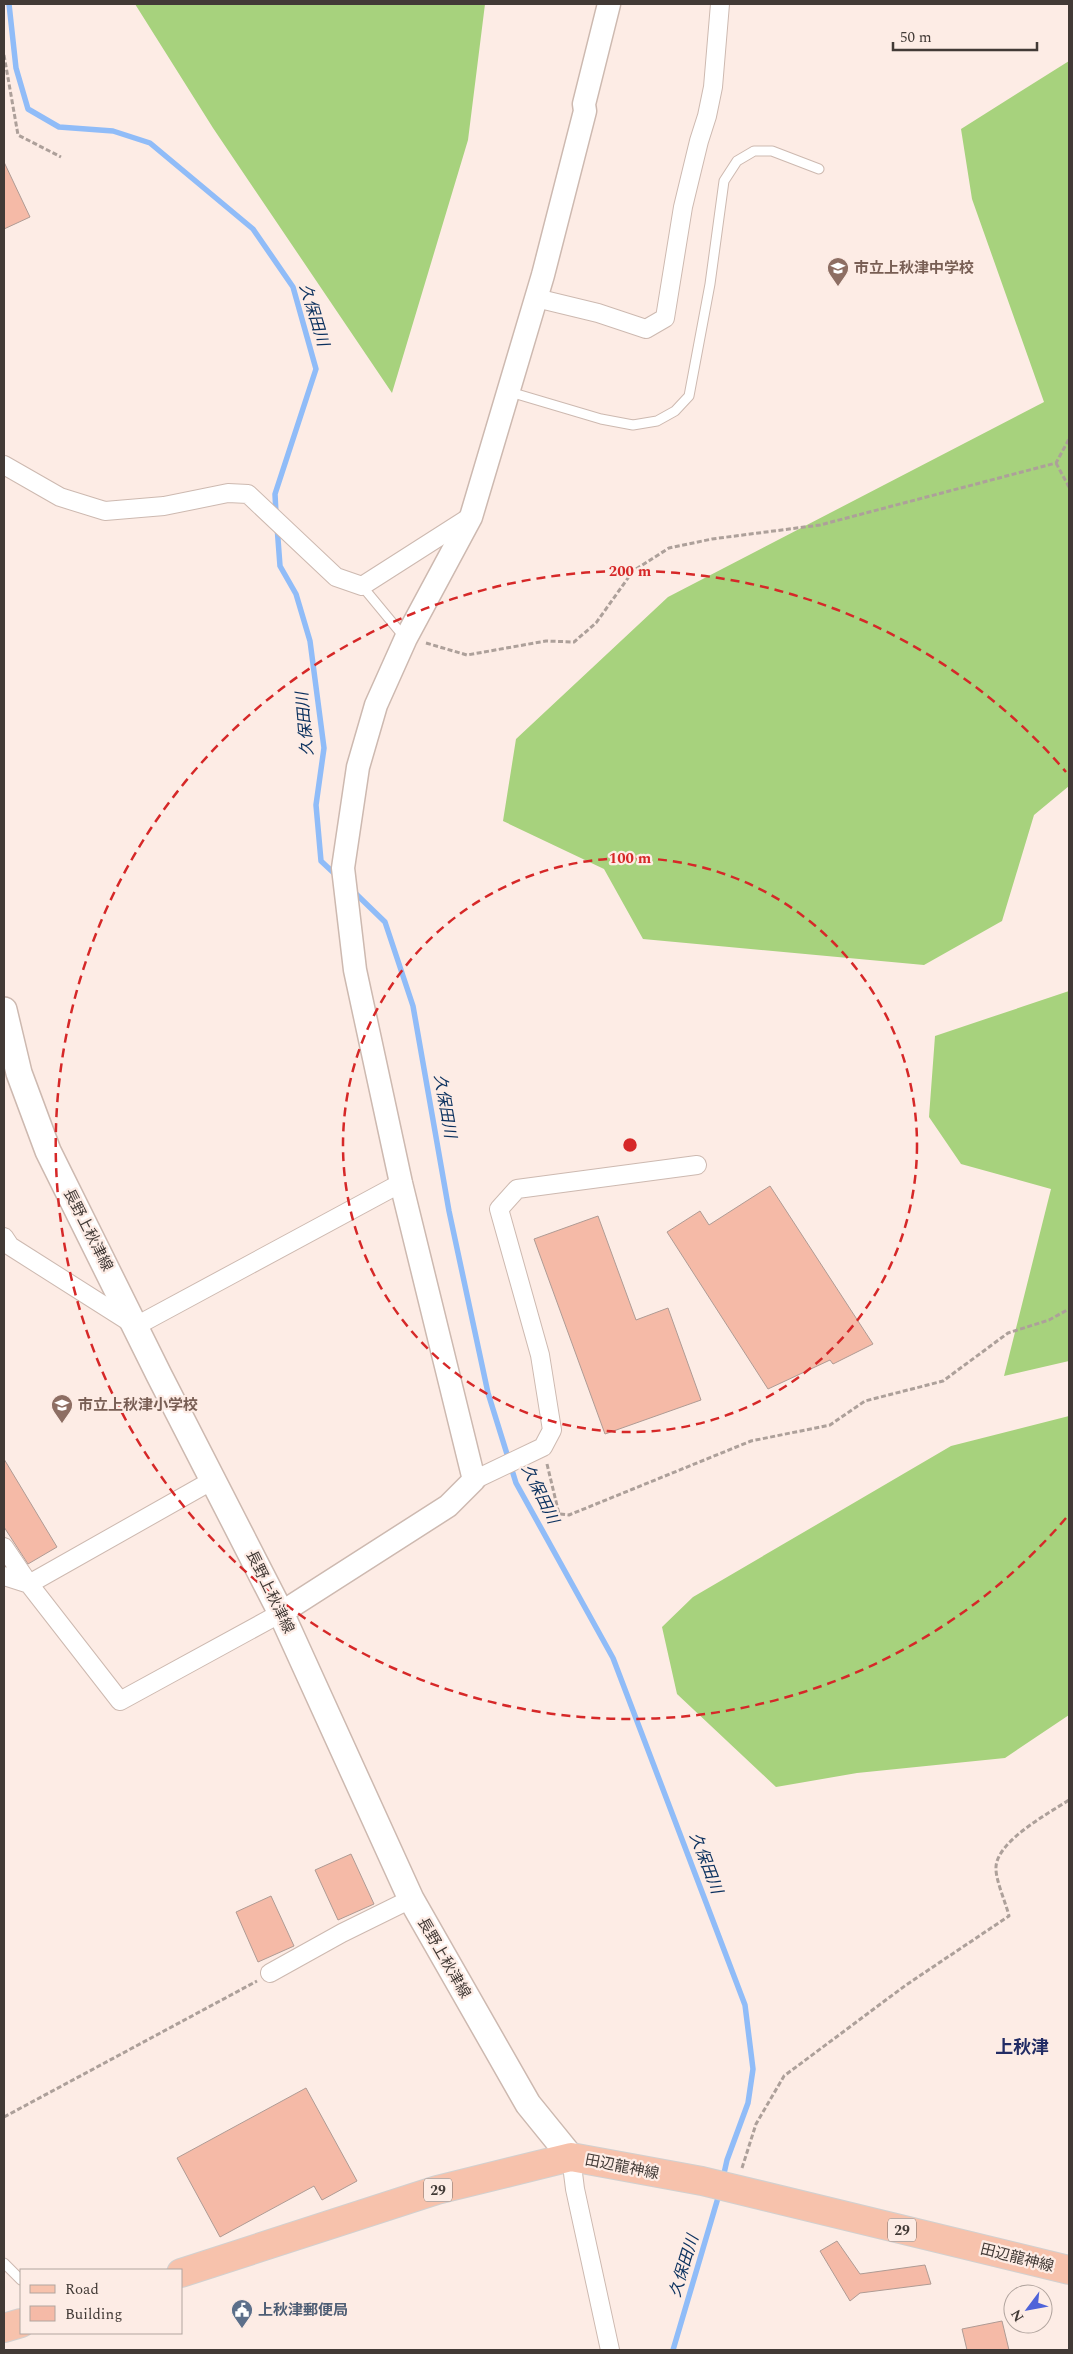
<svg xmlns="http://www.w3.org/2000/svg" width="1073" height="2354" font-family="Spectral,'Noto Sans JP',serif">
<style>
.forest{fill:#a7d27d}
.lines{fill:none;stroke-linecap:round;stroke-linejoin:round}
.stream{stroke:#90bcf8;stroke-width:5.5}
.building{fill:#f5baa7;stroke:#af9b94}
.service-casing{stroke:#cdb9b0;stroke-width:11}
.minor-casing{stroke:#cdb9b0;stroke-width:20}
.tertiary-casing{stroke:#cdb9b0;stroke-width:25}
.secondary-casing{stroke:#cdb9b0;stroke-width:28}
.primary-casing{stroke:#d2d0cf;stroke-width:30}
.path{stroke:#ada09a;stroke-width:3;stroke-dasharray:5 2.5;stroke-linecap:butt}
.service{stroke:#fff;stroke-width:9}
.minor{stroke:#fff;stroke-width:18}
.tertiary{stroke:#fff;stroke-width:22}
.secondary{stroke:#fff;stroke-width:25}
.primary{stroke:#f7c2ac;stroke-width:28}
.ring{fill:none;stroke:#d62828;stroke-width:2.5;stroke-dasharray:9 6}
.labels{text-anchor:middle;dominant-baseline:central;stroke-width:4.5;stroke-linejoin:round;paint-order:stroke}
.shield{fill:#fdece5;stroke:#7a6f6a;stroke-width:1}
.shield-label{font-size:14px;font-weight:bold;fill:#423a36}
.education-label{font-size:15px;font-weight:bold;fill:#785e54;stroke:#fdece5;text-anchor:start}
.street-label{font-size:15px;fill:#423a36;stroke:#fdece5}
.service-label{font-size:15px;font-weight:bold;fill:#4e5e75;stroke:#fdece5;text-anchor:start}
.water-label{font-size:16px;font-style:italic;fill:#0a305e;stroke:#fdece5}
.quarter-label{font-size:18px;font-weight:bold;fill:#222c65;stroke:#fdece5}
.centre{fill:#d62828;stroke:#fdece5;stroke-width:2.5}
.ring-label{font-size:15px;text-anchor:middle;font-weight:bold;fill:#d62828;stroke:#fdece5;stroke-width:4.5;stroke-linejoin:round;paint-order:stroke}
</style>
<rect width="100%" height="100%" fill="#fdece5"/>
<!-- forest -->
<path class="forest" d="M135 4H485L468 140 392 393 213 128Z
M1069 61V786L1034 815 1002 921 924 965 643 939 604 869 503 821 516 739 668 597 1044 402 972 199 961 129Z
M1069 991V1361L1004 1376 1051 1189 961 1164 929 1117 935 1036Z
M1069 1416V1715L1005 1758 857 1773 776 1787 677 1694 662 1627 693 1597 951 1446Z"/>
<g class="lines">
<!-- stream -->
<path class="stream" d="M9 4 16 68 28 109 59 127 113 131 150 143 253 229 293 287 316 369 275 494 276 514
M277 526 280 566 296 594 310 641 324 748 316 805 321 861 337 876
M353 891 385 922 413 1006 449 1211 488 1393 516 1483 613 1658 745 2005 753 2069 748 2103 727 2160 723 2178
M673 2350 720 2191"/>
</g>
<!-- building -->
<path class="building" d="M4 162 30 217 4 229Z
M770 1186 873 1344 833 1364 830 1360 768 1389 667 1232 700 1211 709 1225Z
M598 1216 636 1320 668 1308 701 1400 605 1434 534 1239Z
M4 1459 57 1547 28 1564 4 1527Z
M351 1854 374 1904 338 1920 315 1870Z
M271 1896 294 1946 258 1962 236 1912Z
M306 2088 357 2181 322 2200 314 2186 220 2237 177 2158Z
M837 2241 860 2274 925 2265 931 2284 860 2293 850 2301 820 2251Z
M1002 2321 1009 2350H967L962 2329Z"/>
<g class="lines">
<!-- service casing -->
<g class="service-casing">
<path id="service" d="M510 392 601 419 633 425 657 421 675 411 689 396 710 284 724 181 737 161 754 151H772L819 169
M362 586 405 638
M4 2263 21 2280"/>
</g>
<!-- minor casing -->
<g class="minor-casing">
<path id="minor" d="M536 298 598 313 646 329 665 318 683 207 699 141 707 116 713 87 720 4
M4 465 60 497 105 511 164 506 228 493 248 494 336 577 362 586 470 517
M4 1237 10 1246 136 1326 401 1183
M474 1480 543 1447 552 1430 540 1355 499 1209 517 1189 697 1165
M4 1547 29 1584 120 1701 281 1613
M4 1576 29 1584 213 1480
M270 1973 342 1933 411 1899
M571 2157 575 2189 610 2350"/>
</g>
<!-- tertiary casing -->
<g class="tertiary-casing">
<path id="tertiary" d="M281 1613 448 1506 474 1480 401 1183 355 970 343 868 358 767 376 705 406 638 471 517 543 275 585 111 584 104 609 4"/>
</g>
<!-- secondary casing -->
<g class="secondary-casing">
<path id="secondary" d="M4 1010 19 1073 48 1151 159 1375 281 1613 411 1899 528 2104 571 2157"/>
</g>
<!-- primary casing -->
<g class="primary-casing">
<path id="primary" d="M181 2273 437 2190 571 2157 702 2181 1069 2270
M4 2328 21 2323"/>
</g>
<!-- path -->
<path class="path" d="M4 55 18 135 61 157
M1056 463 1069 487
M426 643 467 655 546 641 574 642 596 623 633 571 669 548 712 539 820 525 1056 463 1069 439
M547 1464 559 1514 569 1515 751 1441 830 1425 865 1401 943 1381 1008 1333 1049 1320 1069 1309
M4 2117 257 1981
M742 2168 756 2124 784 2076 906 1985 1009 1916C1006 1903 995 1879 996 1867 997 1841 1049 1813 1069 1800"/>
<!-- service -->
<use href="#service" class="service"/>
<!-- minor -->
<use href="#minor" class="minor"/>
<!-- tertiary -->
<use href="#tertiary" class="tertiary"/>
<!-- secondary -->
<use href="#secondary" class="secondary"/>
<!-- primary -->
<use href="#primary" class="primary"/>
</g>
<!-- distance rings -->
<g class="ring">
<circle cx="630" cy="1145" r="287"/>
<path d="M1066 1518A574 574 0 1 1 1066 772"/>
</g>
<!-- icons -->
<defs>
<g id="school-pin" transform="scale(1.125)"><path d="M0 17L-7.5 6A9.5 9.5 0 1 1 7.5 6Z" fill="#8d6e63" stroke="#fdece5"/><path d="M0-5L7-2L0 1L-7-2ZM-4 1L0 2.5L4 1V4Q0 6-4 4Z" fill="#fff"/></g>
<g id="civic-pin" transform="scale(1.125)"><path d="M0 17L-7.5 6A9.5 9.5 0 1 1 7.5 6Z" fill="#5c6f8a" stroke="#fdece5"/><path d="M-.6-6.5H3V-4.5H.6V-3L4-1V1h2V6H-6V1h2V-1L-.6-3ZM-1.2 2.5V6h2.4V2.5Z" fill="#fff"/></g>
</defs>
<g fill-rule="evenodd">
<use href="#school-pin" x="838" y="268"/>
<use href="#school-pin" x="62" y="1405"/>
<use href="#civic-pin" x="242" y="2310"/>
</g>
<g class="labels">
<!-- shield labels -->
<g class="shield">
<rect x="424" y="2178.5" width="28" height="23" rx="4"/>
<rect x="888" y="2218.5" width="28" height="23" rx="4"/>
</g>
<g class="shield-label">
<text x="438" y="2190">29</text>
<text x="902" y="2230">29</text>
</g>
<!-- education labels -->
<g class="education-label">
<text x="854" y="268">市立上秋津中学校</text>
<text x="78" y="1405">市立上秋津小学校</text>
</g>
<!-- street labels -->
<g class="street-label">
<text transform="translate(88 1230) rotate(63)">長野上秋津線</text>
<text transform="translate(270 1592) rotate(64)">長野上秋津線</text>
<text transform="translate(444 1958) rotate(60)">長野上秋津線</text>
<text transform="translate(622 2167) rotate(11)">田辺龍神線</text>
<text transform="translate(1017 2258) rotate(14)">田辺龍神線</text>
</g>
<!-- service labels -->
<g class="service-label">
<text x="258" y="2310">上秋津郵便局</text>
</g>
<!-- water labels -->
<g class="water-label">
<text transform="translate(314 315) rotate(73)">久保田川</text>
<text transform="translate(305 724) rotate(-95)">久保田川</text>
<text transform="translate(445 1106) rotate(80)">久保田川</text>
<text transform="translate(540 1494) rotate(64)">久保田川</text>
<text transform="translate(706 1863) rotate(69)">久保田川</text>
<text transform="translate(684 2266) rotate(-73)">久保田川</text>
</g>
<!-- quarter labels -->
<g class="quarter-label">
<text x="1022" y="2047">上秋津</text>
</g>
</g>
<circle cx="630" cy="1145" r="8" class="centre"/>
<g class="ring-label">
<text x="630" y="576">200 m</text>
<text x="630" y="863">100 m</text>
</g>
<!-- border -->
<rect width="1073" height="2354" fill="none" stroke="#423a36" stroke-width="10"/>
<!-- legend -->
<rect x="20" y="2269" width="162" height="65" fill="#fdece5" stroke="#b2a59f"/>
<rect x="30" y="2285" width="25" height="8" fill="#f7c2ac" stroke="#b2a59f"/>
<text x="65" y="2294" font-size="15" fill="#423a36">Road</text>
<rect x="30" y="2306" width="25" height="15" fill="#f5baa7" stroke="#b2a59f"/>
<text x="65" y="2319" font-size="15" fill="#423a36">Building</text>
<!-- north arrow -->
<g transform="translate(1028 2309) rotate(238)"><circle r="24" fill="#fdece5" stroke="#b2a59f"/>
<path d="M0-4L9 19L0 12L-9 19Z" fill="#4f63d9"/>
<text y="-8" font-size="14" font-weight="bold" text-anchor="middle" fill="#423a36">N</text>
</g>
<!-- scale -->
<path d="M893 42v8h144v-8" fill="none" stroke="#423a36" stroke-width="2.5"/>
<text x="900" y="42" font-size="15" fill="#423a36" stroke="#fdece5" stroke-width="4" paint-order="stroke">50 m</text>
</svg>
